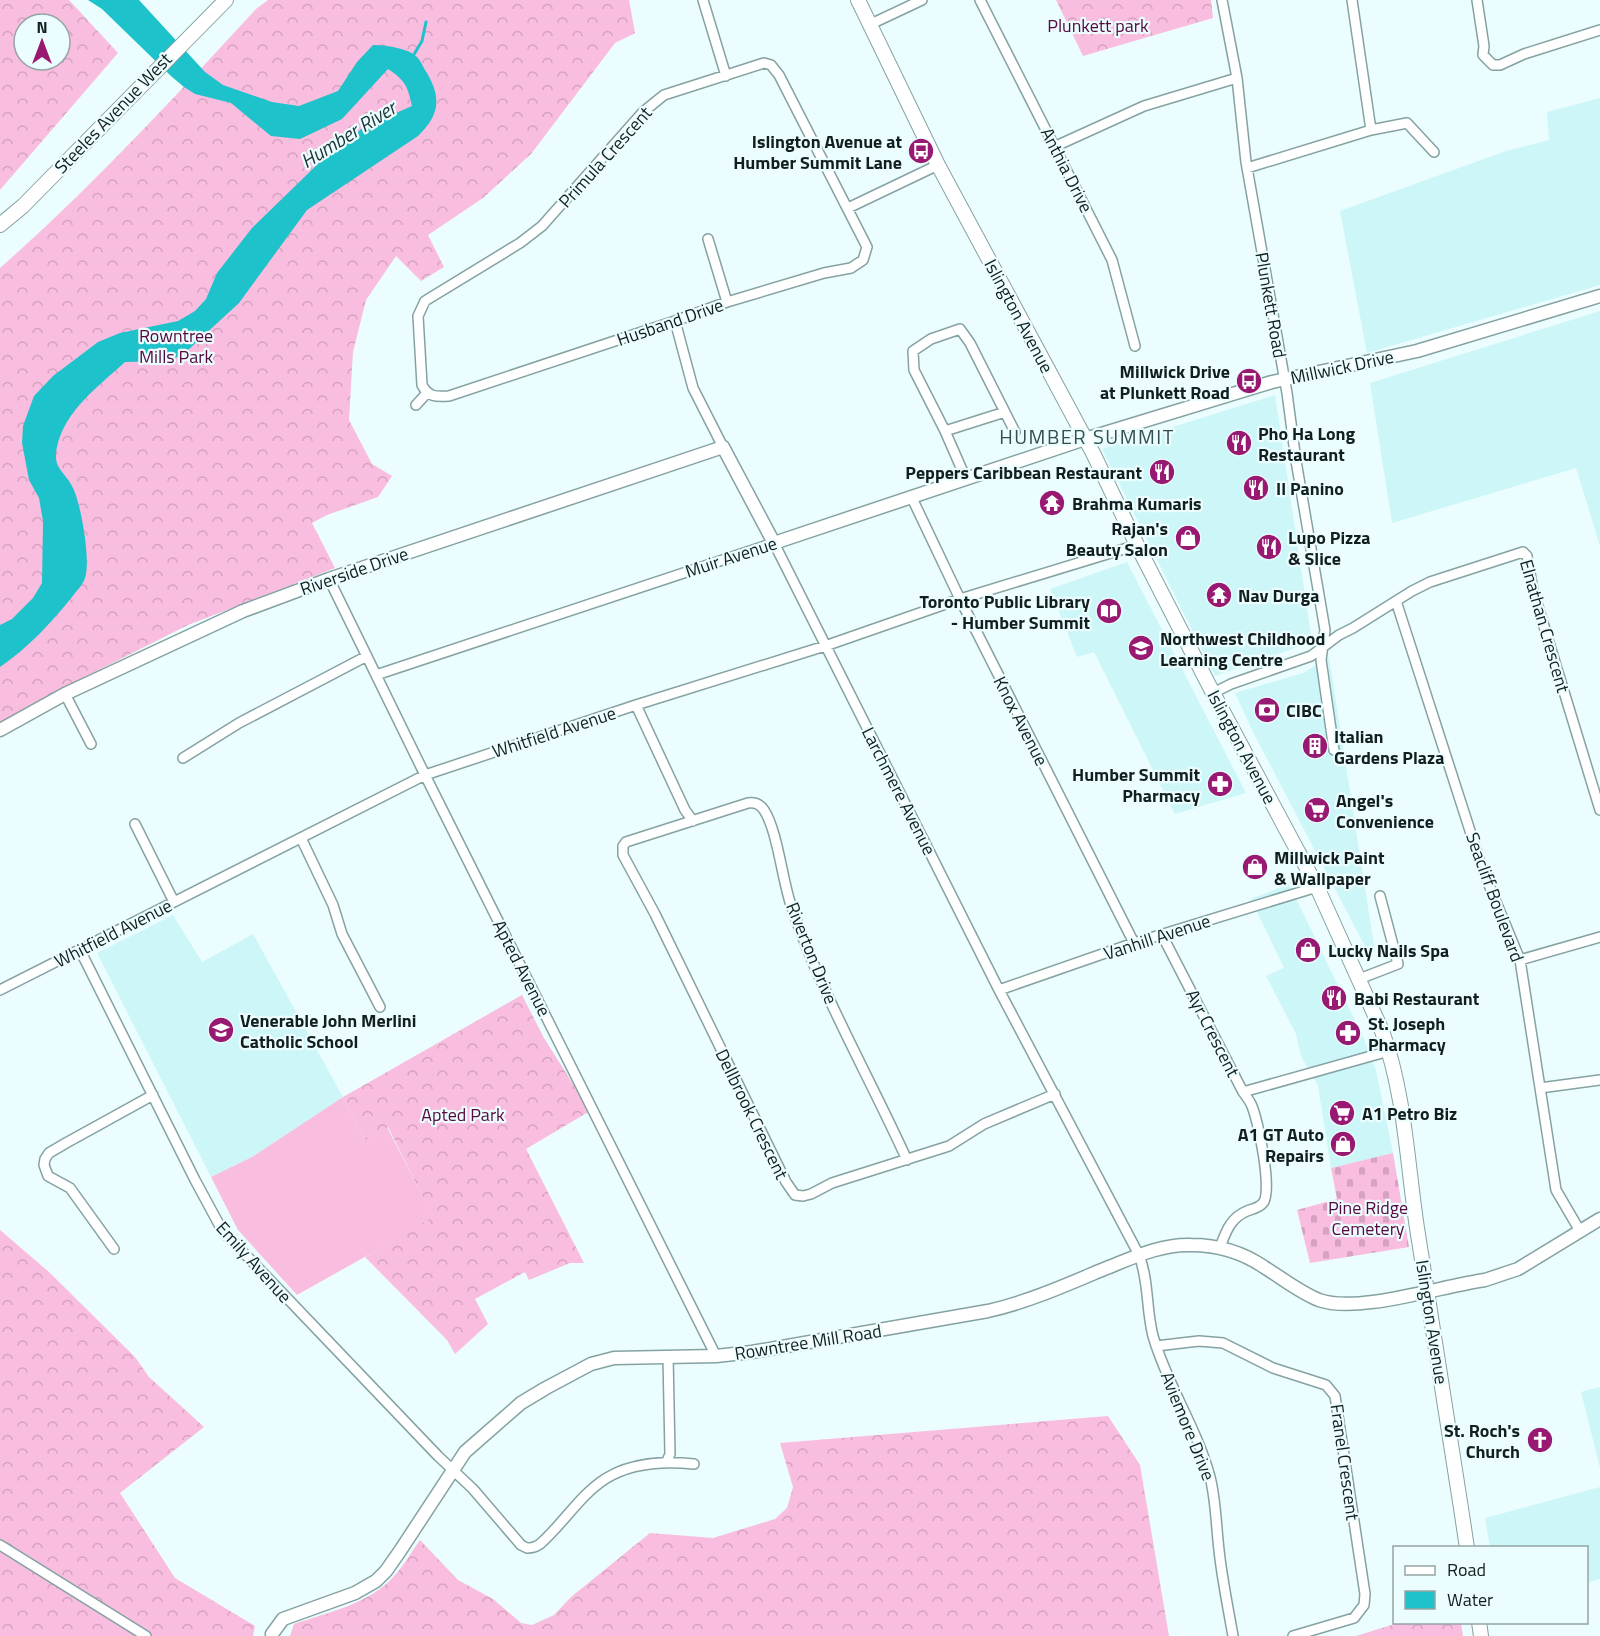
<svg xmlns="http://www.w3.org/2000/svg" width="1600" height="1636" font-family="'Titillium Web',sans-serif">
<style>
.built{fill:#cdf6f8}
.grass{fill:#f9bddf}
.forest{fill:url(#forest-crowns);fill-rule:evenodd}
.cemetery{fill:url(#cemetery-stones)}
.water{fill:#1dc2ca}
.lines{fill:none;stroke-linecap:round;stroke-linejoin:round}
.stream{stroke:#1dc2ca;stroke-width:3}
.minor-casing{stroke:#85a2a3;stroke-width:12}
.tertiary-casing{stroke:#85a2a3;stroke-width:15}
.secondary-casing{stroke:#85a2a3;stroke-width:16}
.minor{stroke:#fff;stroke-width:9}
.tertiary{stroke:#fff;stroke-width:12}
.secondary{stroke:#fff;stroke-width:14}
.labels{text-anchor:middle;dominant-baseline:central;stroke-width:4.5;stroke-linejoin:round;paint-order:stroke}
.park-label{font-size:18px;fill:#56083f;stroke:#ebfdfe}
.street-label{font-size:18px;fill:#131e1f;stroke:#ebfdfe}
.poi-label{font-size:18px;font-weight:bold;fill:#131e1f;stroke:#ebfdfe;text-anchor:start}
.water-label{font-size:20px;font-style:italic;fill:#1c3435;stroke:#ebfdfe}
.neighbourhood-label{font-size:20px;letter-spacing:1.5px;fill:#334e4f;stroke:#ebfdfe}
</style>
<defs>
<pattern id="forest-crowns" width="20" height="18" patternUnits="userSpaceOnUse" patternTransform="scale(1.5)"><rect width="20" height="18" fill="#f9bddf"/><path d="M2 6a3 3 0 1 1 6 0M12 15a3 3 0 1 1 6 0" fill="none" stroke="#d5a2bf"/></pattern>
<pattern id="cemetery-stones" width="16" height="16" patternUnits="userSpaceOnUse" patternTransform="scale(1.5)"><rect width="16" height="16" fill="#f9bddf"/><path d="M2 7V4a2 2 0 0 1 4 0v3zM10 15v-3a2 2 0 0 1 4 0v3z" fill="#d5a2bf"/></pattern>
</defs>
<rect width="100%" height="100%" fill="#ebfdfe"/>
<!-- built -->
<path class="built" d="M1600 98V285L1367 353 1340 211 1506 151 1549 140 1547 112Z
M1600 311V546L1576 468 1392 523 1370 383Z
M1275 395 1312 642 1215 676 1102 449Z
M1127 562 1246 793 1175 814 1094 652 1077 657 1050 589Z
M1329 657 1375 952H1368L1253 732 1235 693 1303 673Z
M1289 884 1363 1037 1376 1070 1393 1153 1331 1168 1318 1086 1301 1056 1296 1034 1266 976 1284 968 1251 899Z
M173 915 202 962 253 934 343 1097 252 1157 211 1177 97 953Z
M1600 1387V1468L1581 1392Z
M1600 1487V1579L1587 1583 1586 1548 1490 1547 1485 1518Z"/>
<!-- grass -->
<path class="grass" d="M343 1097 365 1140 387 1127 434 1218 297 1295 238 1230 211 1177 252 1157Z"/>
<!-- forest -->
<path class="forest" d="M0 0H69L118 53 0 190ZM24 24H60V60H24Z
M268 0H629L635 33 615 43 531 154 483 198 428 235 444 267 421 281 396 256 366 300 353 352 349 420 372 464 392 476 378 497 327 515 312 523 335 568 188 625 57 691 0 723V268C91 188 174 98 256 9Z
M1056 0H1211L1213 18 1083 56Z
M522 995 544 1038 590 1111 526 1149 584 1263H570L529 1280 525 1272 475 1299 488 1324 455 1354 447 1340 365 1257 433 1217 388 1127 365 1140 343 1097Z
M0 1230 49 1272 135 1357 149 1377 204 1427 120 1493 175 1578 255 1626 253 1636H0Z
M1108 1416 1140 1465 1169 1636H290L294 1624C329 1612 370 1604 395 1575 405 1564 412 1551 420 1540L458 1580 493 1599 521 1623 532 1625 554 1615 571 1597 650 1533 713 1538 775 1519 787 1508 793 1487 780 1443Z
M1398 1623H1461L1463 1636H1356Z"/>
<!-- cemetery -->
<path class="cemetery" d="M1393 1153 1409 1247 1310 1263 1297 1210 1337 1199 1331 1168Z"/>
<!-- water -->
<path class="water" d="M88 0H139L205 72 223 85 272 102 299 106 338 91 357 62 373 45C385 45 408 48 417 57 421 61 424 69 427 73 442 99 439 115 418 136L307 210 239 303 188 350 171 361 125 362C99 386 65 410 57 447 52 469 65 471 73 488 81 504 91 561 85 578 83 585 76 591 72 597 51 623 28 648 0 667V625L12 619 33 598 42 583 43 521 39 498 29 480 22 443 23 426 34 396 53 376 98 342 120 333 178 321 195 311 206 299 217 273 252 228 322 160 346 144 362 128 412 106C408 87 405 80 388 69L342 119 300 139 271 136 231 103 195 94 184 87 171 76 102 9Z"/>
<g class="lines">
<!-- stream -->
<path class="stream" d="M413 56 422 41 426 22"/>
<!-- minor casing -->
<g class="minor-casing">
<path id="minor" d="M703 0 726 76
M980 0 1112 260 1135 346
M1222 0 1237 78 1246 162 1287 393 1296 461 1325 630 1321 660 1334 750
M1352 0 1371 130
M1477 0 1484 46 1483 55 1493 65H1500L1524 54 1600 30
M871 24 922 0
M764 63 771 65 779 75 867 247 863 260 851 268 824 273 727 302 675 321 449 396C436 397 428 397 422 385L418 316 425 301 520 243 542 226 643 112 664 95Z
M1056 146 1144 106 1237 78
M1247 168 1371 130 1407 123 1434 152
M848 208 938 165
M708 239 727 302
M675 321 693 388 723 447
M416 405 427 393
M945 431 1005 412
M966 479 945 431 914 370 913 351 931 339 960 329 970 343 1015 432
M911 496 960 599 1134 943
M329 579 425 775 716 1356
M1396 601 1482 868 1520 960 1556 1190 1580 1231
M376 675 774 543 999 990 1139 1255C1149 1281 1146 1309 1153 1336 1167 1385 1197 1428 1210 1477 1216 1500 1216 1525 1219 1550 1222 1579 1228 1607 1233 1636
M1213 693 1231 684 1311 656 1339 635 1353 628 1412 591 1430 582 1523 552 1527 556 1533 590 1600 810
M65 694 91 744
M636 705 685 810 693 821
M183 758 239 723 367 656
M135 824 174 902
M301 838 333 905 342 934 380 1007
M1162 935 1243 1092C1246 1096 1249 1100 1251 1104 1258 1118 1273 1192 1263 1203 1259 1208 1252 1209 1247 1211 1230 1218 1226 1232 1220 1247
M80 950 195 1180 222 1230 438 1456 473 1489 521 1545 527 1548C532 1548 536 1547 540 1544 563 1524 579 1496 605 1479 632 1462 664 1461 694 1464
M1520 960 1600 937
M1359 979 1398 964 1380 896
M0 990 425 775 636 705 825 646 960 599 1137 545
M999 990 1134 943 1317 887
M1540 1088 1600 1080
M1243 1092 1389 1051
M907 1160C868 1074 820 992 790 902 782 877 777 830 764 810 760 804 755 802 748 803L626 842 623 846V855L655 914 786 1182 795 1195 803 1196 811 1194 832 1183 949 1146 984 1124 1055 1094
M114 1249 70 1188 48 1176 44 1165 45 1159 49 1153 66 1143 153 1095
M1156 1346 1199 1341 1223 1343 1273 1368 1326 1385 1335 1396 1365 1594 1364 1605 1354 1618 1293 1636
M667 1461 670 1454 668 1356
M0 1545 146 1636"/>
</g>
<!-- tertiary casing -->
<g class="tertiary-casing">
<path id="tertiary" d="M0 730 65 694 243 611 329 579 723 447 774 543 1085 439 1272 382 1417 351 1600 296
M272 1634 283 1619 355 1593 376 1581 386 1571 400 1551 465 1452 521 1403 546 1388 591 1364 614 1358 716 1356 752 1352 988 1311C1028 1302 1066 1285 1104 1269 1132 1258 1160 1244 1191 1245 1217 1245 1242 1252 1264 1267 1282 1278 1299 1292 1319 1300 1358 1314 1441 1286 1485 1280L1518 1269 1600 1219"/>
</g>
<!-- secondary casing -->
<g class="secondary-casing">
<path id="secondary" d="M858 0 938 165 1093 453 1137 545 1213 693 1317 887 1382 1031C1405 1094 1407 1162 1417 1228 1434 1334 1451 1441 1467 1548
M0 225 23 206 226 0
M1479 1622 1481 1636"/>
</g>
<!-- minor -->
<use href="#minor" class="minor"/>
<!-- tertiary -->
<use href="#tertiary" class="tertiary"/>
<!-- secondary -->
<use href="#secondary" class="secondary"/>
</g>
<!-- icons -->
<defs>
<g id="bus-disc" transform="scale(1.35)"><circle r="9.5" fill="#971971" stroke="#ebfdfe"/><path d="M-5-6H5V4H4V6H2V4H-2V6H-4V4H-5ZM-3.5-4V0h7V-4ZM-3.5 1.2v1.5H-2V1.2ZM2 1.2v1.5H3.5V1.2Z" fill="#fff"/></g>
<g id="restaurant-disc" transform="scale(1.35)"><circle r="9.5" fill="#971971" stroke="#ebfdfe"/><path d="M-5-6h1v4h1v-4h1v4h1v-4h1v5L-1.5 .5V6h-2V.5L-5-1ZM5-6V6H3V1.5H1.5Q1.5-4 5-6Z" fill="#fff"/></g>
<g id="temple-disc" transform="scale(1.35)"><circle r="9.5" fill="#971971" stroke="#ebfdfe"/><path d="M0-6L5-2H3V0L6.5 2.5H4V6H1.5V3h-3V6H-4V2.5H-6.5L-3 0V-2H-5Z" fill="#fff"/></g>
<g id="shop-disc" transform="scale(1.35)"><circle r="9.5" fill="#971971" stroke="#ebfdfe"/><path d="M-5-2.5h2.3a2.7 3.5 0 0 1 5.4 0H5L5.5 6h-11ZM-1.5-2.5h3a1.5 2.3 0 0 0-3 0Z" fill="#fff"/></g>
<g id="library-disc" transform="scale(1.35)"><circle r="9.5" fill="#971971" stroke="#ebfdfe"/><path d="M-6-4Q-3-5.5-.7-3.5V5Q-3 3-6 4ZM6-4Q3-5.5 .7-3.5V5Q3 3 6 4Z" fill="#fff"/></g>
<g id="school-disc" transform="scale(1.35)"><circle r="9.5" fill="#971971" stroke="#ebfdfe"/><path d="M0-5L7-2L0 1L-7-2ZM-4 1L0 2.5L4 1V4Q0 6-4 4Z" fill="#fff"/></g>
<g id="bank-disc" transform="scale(1.35)"><circle r="9.5" fill="#971971" stroke="#ebfdfe"/><path d="M-6-4H6V4H-6ZM0-2.3a2.3 2.3 0 1 0 0 4.6a2.3 2.3 0 1 0 0-4.6Z" fill="#fff"/></g>
<g id="building-disc" transform="scale(1.35)"><circle r="9.5" fill="#971971" stroke="#ebfdfe"/><path d="M-4-6H4V6H1V3H-1V6H-4ZM-2.5-4.3h1.7v1.8h-1.7ZM.8-4.3h1.7v1.8H.8ZM-2.5-1h1.7V.8h-1.7ZM.8-1h1.7V.8H.8Z" fill="#fff"/></g>
<g id="pharmacy-disc" transform="scale(1.35)"><circle r="9.5" fill="#971971" stroke="#ebfdfe"/><path d="M-2-6h4v4h4v4h-4v4h-4v-4h-4v-4h4Z" fill="#fff"/></g>
<g id="supermarket-disc" transform="scale(1.35)"><circle r="9.5" fill="#971971" stroke="#ebfdfe"/><path d="M-6-5.5h2.5l.6 2H6L4.5 2H-2.5L-4.4-4H-6ZM-1.5 3.2a1.3 1.3 0 1 0 .1 0ZM3 3.2a1.3 1.3 0 1 0 .1 0Z" fill="#fff"/></g>
<g id="church-disc" transform="scale(1.35)"><circle r="9.5" fill="#971971" stroke="#ebfdfe"/><path d="M-1.2-6h2.4v3.5h3.3v2.4h-3.3V6h-2.4V-.1h-3.3v-2.4h3.3Z" fill="#fff"/></g>
</defs>
<g fill-rule="evenodd">
<use href="#bus-disc" x="921" y="151"/>
<use href="#bus-disc" x="1249" y="381"/>
<use href="#restaurant-disc" x="1239" y="443"/>
<use href="#restaurant-disc" x="1162" y="472"/>
<use href="#restaurant-disc" x="1256" y="488"/>
<use href="#temple-disc" x="1052" y="503"/>
<use href="#shop-disc" x="1188" y="538"/>
<use href="#restaurant-disc" x="1269" y="547"/>
<use href="#temple-disc" x="1219" y="595"/>
<use href="#library-disc" x="1109" y="611"/>
<use href="#school-disc" x="1141" y="648"/>
<use href="#bank-disc" x="1267" y="710"/>
<use href="#building-disc" x="1315" y="746"/>
<use href="#pharmacy-disc" x="1220" y="784"/>
<use href="#supermarket-disc" x="1317" y="810"/>
<use href="#shop-disc" x="1255" y="867"/>
<use href="#shop-disc" x="1308" y="950"/>
<use href="#restaurant-disc" x="1334" y="998"/>
<use href="#school-disc" x="221" y="1030"/>
<use href="#pharmacy-disc" x="1348" y="1033"/>
<use href="#supermarket-disc" x="1342" y="1113"/>
<use href="#shop-disc" x="1343" y="1144"/>
<use href="#church-disc" x="1540" y="1440"/>
</g>
<g class="labels">
<!-- park labels -->
<g class="park-label">
<text x="1098" y="25">Plunkett park</text>
<text x="176" y="335">Rowntree<tspan x="176" dy="21">Mills Park</tspan></text>
<text x="463" y="1114">Apted Park</text>
<text x="1368" y="1207">Pine Ridge<tspan x="1368" dy="21">Cemetery</tspan></text>
</g>
<!-- street labels -->
<g class="street-label">
<text transform="translate(113 113) rotate(-46)">Steeles Avenue West</text>
<text transform="translate(605 157) rotate(-48)">Primula Crescent</text>
<text transform="translate(1067 170) rotate(63)">Anthia Drive</text>
<text transform="translate(1271 305) rotate(80)">Plunkett Road</text>
<text transform="translate(1019 316) rotate(62)">Islington Avenue</text>
<text transform="translate(670 322) rotate(-19)">Husband Drive</text>
<text transform="translate(1342 367) rotate(-12)">Millwick Drive</text>
<text transform="translate(731 557) rotate(-18)">Muir Avenue</text>
<text transform="translate(354 571) rotate(-19)">Riverside Drive</text>
<text transform="translate(1545 626) rotate(74)">Elnathan Crescent</text>
<text transform="translate(1021 721) rotate(63)">Knox Avenue</text>
<text transform="translate(554 732) rotate(-18)">Whitfield Avenue</text>
<text transform="translate(1242 747) rotate(62)">Islington Avenue</text>
<text transform="translate(899 791) rotate(63)">Larchmere Avenue</text>
<text transform="translate(1495 897) rotate(70)">Seacliff Boulevard</text>
<text transform="translate(113 933) rotate(-27)">Whitfield Avenue</text>
<text transform="translate(1157 937) rotate(-18)">Vanhill Avenue</text>
<text transform="translate(812 953) rotate(68)">Riverton Drive</text>
<text transform="translate(522 968) rotate(63)">Apted Avenue</text>
<text transform="translate(1213 1033) rotate(63)">Ayr Crescent</text>
<text transform="translate(752 1114) rotate(64)">Dellbrook Crescent</text>
<text transform="translate(254 1262) rotate(48)">Emily Avenue</text>
<text transform="translate(1432 1322) rotate(81)">Islington Avenue</text>
<text transform="translate(808 1342) rotate(-9)">Rowntree Mill Road</text>
<text transform="translate(1188 1426) rotate(68)">Aviemore Drive</text>
<text transform="translate(1345 1462) rotate(82)">Franel Crescent</text>
</g>
<!-- poi labels -->
<g class="poi-label">
<text x="902" y="141" text-anchor="end">Islington Avenue at<tspan x="902" dy="21">Humber Summit Lane</tspan></text>
<text x="1230" y="371" text-anchor="end">Millwick Drive<tspan x="1230" dy="21">at Plunkett Road</tspan></text>
<text x="1258" y="433">Pho Ha Long<tspan x="1258" dy="21">Restaurant</tspan></text>
<text x="1142" y="472" text-anchor="end">Peppers Caribbean Restaurant</text>
<text x="1276" y="488">Il Panino</text>
<text x="1072" y="503">Brahma Kumaris</text>
<text x="1168" y="528" text-anchor="end">Rajan's<tspan x="1168" dy="21">Beauty Salon</tspan></text>
<text x="1288" y="537">Lupo Pizza<tspan x="1288" dy="21">&amp; Slice</tspan></text>
<text x="1238" y="595">Nav Durga</text>
<text x="1090" y="601" text-anchor="end">Toronto Public Library<tspan x="1090" dy="21">- Humber Summit</tspan></text>
<text x="1160" y="638">Northwest Childhood<tspan x="1160" dy="21">Learning Centre</tspan></text>
<text x="1286" y="710">CIBC</text>
<text x="1334" y="736">Italian<tspan x="1334" dy="21">Gardens Plaza</tspan></text>
<text x="1200" y="774" text-anchor="end">Humber Summit<tspan x="1200" dy="21">Pharmacy</tspan></text>
<text x="1336" y="800">Angel's<tspan x="1336" dy="21">Convenience</tspan></text>
<text x="1274" y="857">Millwick Paint<tspan x="1274" dy="21">&amp; Wallpaper</tspan></text>
<text x="1328" y="950">Lucky Nails Spa</text>
<text x="1354" y="998">Babi Restaurant</text>
<text x="240" y="1020">Venerable John Merlini<tspan x="240" dy="21">Catholic School</tspan></text>
<text x="1368" y="1023">St. Joseph<tspan x="1368" dy="21">Pharmacy</tspan></text>
<text x="1362" y="1113">A1 Petro Biz</text>
<text x="1324" y="1134" text-anchor="end">A1 GT Auto<tspan x="1324" dy="21">Repairs</tspan></text>
<text x="1520" y="1430" text-anchor="end">St. Roch's<tspan x="1520" dy="21">Church</tspan></text>
</g>
<!-- water labels -->
<g class="water-label">
<text transform="translate(348 134) rotate(-32)">Humber River</text>
</g>
<!-- neighbourhood labels -->
<g class="neighbourhood-label">
<text x="1087" y="436">HUMBER SUMMIT</text>
</g>
</g>
<!-- legend -->
<rect x="1393" y="1546" width="195" height="78" fill="#ebfdfe" stroke="#95a4a5" stroke-width="1.5"/>
<rect x="1405" y="1566" width="30" height="9" fill="#ffffff" stroke="#95a4a5" stroke-width="1.5"/>
<text x="1447" y="1576" font-size="18" fill="#131e1f">Road</text>
<rect x="1405" y="1591" width="30" height="18" fill="#1dc2ca" stroke="#95a4a5" stroke-width="1.5"/>
<text x="1447" y="1606" font-size="18" fill="#131e1f">Water</text>
<!-- north arrow -->
<g transform="translate(42 42)"><circle r="28" fill="#ebfdfe" stroke="#95a4a5" stroke-width="1.5"/>
<path d="M0-4.5L10 22L0 15L-10 22Z" fill="#971971"/>
<text y="-9" font-size="16" font-weight="bold" text-anchor="middle" fill="#131e1f">N</text>
</g>
</svg>
